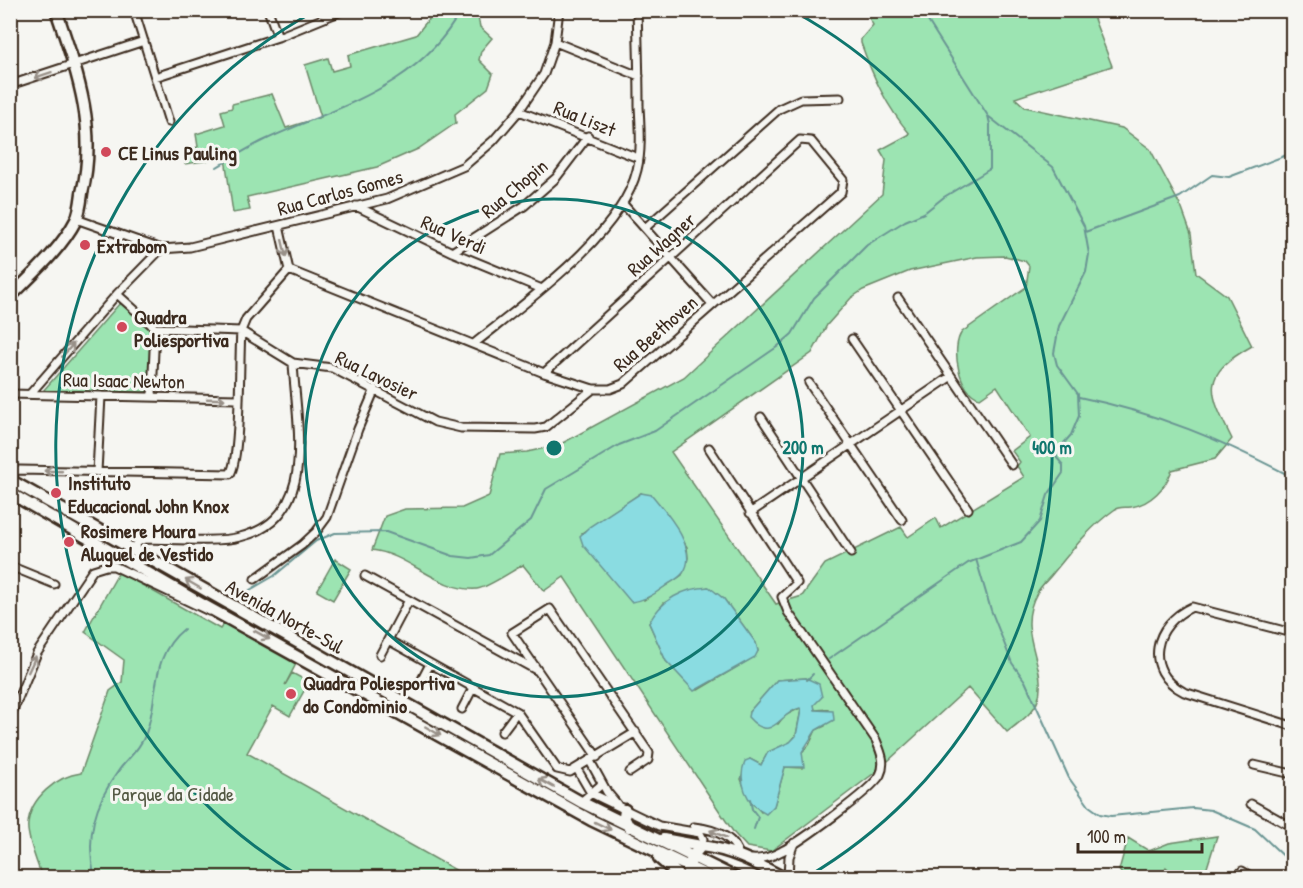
<svg xmlns="http://www.w3.org/2000/svg" width="1303" height="888" font-family="'Patrick Hand',sans-serif">
<style>
.green{fill:#9ce4b2;stroke:#6c8768;stroke-width:1.5;fill-rule:evenodd}
.water{fill:#8adce1;stroke:#6a9593;stroke-width:1.5}
.lines{fill:none;stroke-linecap:round;stroke-linejoin:round}
.stream{stroke:#6a9593;stroke-width:2}
.street-casing{stroke:#3b2a1e;stroke-width:11}
.secondary-casing{stroke:#3b2a1e;stroke-width:15}
.street{stroke:#f6f6f2;stroke-width:7}
.secondary{stroke:#f6f6f2;stroke-width:10}
.oneway{stroke:#989088}
.ring{fill:none;stroke:#0f766e;stroke-width:3}
.poi-dot{fill:#d1495b;stroke:#f6f6f2;stroke-width:2}
.labels{text-anchor:middle;dominant-baseline:central;stroke-width:6;stroke-linejoin:round;paint-order:stroke}
.street-label{font-size:20px;fill:#3b2a1e;stroke:#f6f6f2}
.poi-label{font-size:20px;font-weight:bold;fill:#3b2a1e;stroke:#f6f6f2;text-anchor:start}
.park-label{font-size:20px;fill:#535843;stroke:#f6f6f2}
.centre{fill:#0f766e;stroke:#f6f6f2;stroke-width:3}
.ring-label{font-size:18px;text-anchor:middle;font-weight:bold;fill:#0f766e;stroke:#f6f6f2;stroke-width:6;stroke-linejoin:round;paint-order:stroke}
</style>
<rect width="100%" height="100%" fill="#f6f6f2"/>
<filter id="ink" filterUnits="userSpaceOnUse"><feTurbulence type="fractalNoise" baseFrequency=".0167" numOctaves="2"/><feDisplacementMap in="SourceGraphic" scale="12" xChannelSelector="R" yChannelSelector="G"/><feConvolveMatrix kernelMatrix="1 2 1 2 8 2 1 2 1" color-interpolation-filters="sRGB"/></filter>
<g filter="url(#ink)">
<!-- green -->
<path class="green" d="M435 11H483L478 17 480 27 492 38 481 51 479 60 493 74 488 88 455 114 456 123 418 149 377 167 247 197 250 210 233 213 225 158 185 164 184 151 198 147 196 134 225 125 221 111 232 108V104L272 94 286 128 321 117 305 65 328 58 332 71 350 66 348 55 416 35Z
M865 11H1091L1112 66 1015 98 1025 107 1122 128 1150 149 1182 209 1191 234 1196 273 1227 296 1252 346C1200 375 1208 391 1232 439L1215 459 1172 470C1166 487 1151 504 1131 507 1125 508 1119 506 1114 510 1090 527 1073 549 1054 572 1049 579 1041 585 1037 593 1014 633 1049 665 1038 700 1034 713 1017 724 1007 732L968 688 877 771 771 851 747 847 734 833 564 577 544 591 523 565C512 571 487 588 477 589 439 592 409 554 372 550L385 516 405 509 462 508 489 496 500 454 527 452 559 445 684 377 882 194 886 160 880 150 910 134C886 106 873 77 861 43V39L873 25ZM1005 256 1025 261 1029 266 1026 287 962 332C950 347 959 394 980 398L997 386 1030 437 1012 451 1020 462 1017 466 1024 477 941 528 936 518 908 537 901 527 825 564 802 596 776 604 671 452 812 353 827 325 851 298 863 290 910 271 977 257ZM641 493 661 506 687 547 688 558 682 575 644 600 582 533ZM708 587 724 599 756 643 758 651 754 657 698 690 666 661 649 623 664 603ZM806 678 815 710 828 709 825 726 816 730 809 745 802 752V768L785 767 774 806 761 812 748 796 741 779 750 759 761 765 768 752 791 742 796 735 801 710 800 708 784 716 778 724 749 712 777 680Z
M120 303 153 331 150 392 43 391Z
M335 559 351 569 333 600 317 591Z
M119 572 220 629 225 622 297 662 285 685 292 673 309 682 290 716 273 706 247 753 468 877H42C38 865 26 836 28 824 30 798 57 776 81 773L110 691 122 682 124 660 85 632Z
M1217 836 1204 877H1177L1166 867 1163 877H1124L1119 870 1128 838 1149 851 1169 843Z"/>
<!-- water -->
<path class="water" d="M641 493 652 495C667 513 700 550 683 573 679 579 670 582 664 587 655 594 644 601 631 602L583 545 580 536 589 527Z
M709 587 724 599 756 643 758 651 755 657 694 691 666 661 649 623C661 600 683 588 709 587Z
M806 678 819 684 822 697 814 705 815 710 833 711 834 720 816 730 802 752 804 767H785L774 806 766 814C746 804 737 781 745 761L750 759 761 765 768 752 790 742 796 736 801 710 800 708C778 713 773 745 748 717L749 712 777 680Z"/>
<g class="lines">
<!-- stream -->
<path class="stream" d="M902 10H909
M217 167C232 158 248 148 265 140 338 106 419 88 461 10
M1085 232 1180 197 1212 175 1229 177 1292 153
M1079 397C1157 413 1222 440 1292 477
M976 559 991 610 1012 663 1025 681 1069 778 1089 806 1100 814 1111 816 1193 808 1211 810 1255 829 1292 864
M231 601 274 576 316 541 335 533 386 532 453 556 471 558 489 555 531 520 546 489 619 445 655 431 777 347 792 334 814 298 867 245 905 221 924 213 944 197 990 169V124L988 116
M829 659 968 563 1021 542 1040 521 1048 495 1063 473V465L1057 458 1056 452 1071 435 1079 416 1078 394 1057 365 1054 353 1059 326 1086 272 1089 254 1084 226 1053 167 988 116 921 10
M807 680 813 674
M750 799 752 809 758 817 754 829
M95 878C85 837 94 804 119 770 128 758 141 748 146 733 160 696 149 657 184 629"/>
<!-- street casing -->
<g class="street-casing">
<path id="street" d="M134 10 169 122
M268 10 278 37
M555 42 639 76
M155 77 278 37 344 10
M10 85 144 41
M519 111 638 158
M623 204 713 305
M356 206 452 252 542 289
M76 219 161 249 190 247 387 199 464 166 493 141 519 111 544 74 555 42 559 10
M279 226 289 270
M645 228 779 109 801 99 840 98
M452 252 524 206 556 178 588 136
M289 270 544 373 593 389H610L623 384 841 192 843 180 811 141 800 140 544 373
M117 294 155 328 241 331 293 363 332 368 435 422 461 428 535 429 546 427 593 389
M898 298 1012 465
M852 339 968 509
M475 343C526 302 622 234 637 170 642 150 640 126 639 106 639 74 638 42 637 10
M809 383 902 520
M10 394 237 399
M30 394 117 294 161 249
M152 396 155 328
M761 417 851 553
M709 448 797 583 782 597 788 612 876 740C881 752 886 763 880 775 872 790 800 842 782 851 773 856 763 860 752 859
M97 472 101 396
M10 473 19 470 230 474C241 459 239 356 241 331L246 319 289 270
M750 513 950 377
M133 549 138 542 144 539C169 539 218 543 240 537 320 518 296 424 293 363
M10 566 54 584
M365 576 536 670
M255 579 302 545 316 532 327 517 358 429 375 389
M1292 633 1192 607C1154 624 1142 670 1184 692L1292 726
M388 640 517 712 557 769 570 772 636 732
M380 655 409 600
M419 685 430 664
M462 709 473 688
M10 718 37 653 93 570 106 566H114L209 611
M502 732 517 712
M597 757 512 633 550 609 649 753 648 760 630 772
M590 761 607 792 617 804
M1254 765 1292 774
M577 769 591 793 603 799 659 826 700 833 703 839 701 846
M581 802 602 784
M1251 804 1292 827
M694 827C713 829 734 835 739 856
M1242 871 1254 878
M788 878 789 857 794 843"/>
</g>
<!-- secondary casing -->
<g class="secondary-casing">
<path id="secondary" d="M10 297C33 274 61 249 76 220 80 212 81 201 82 193 98 128 77 72 56 10
M10 480 581 802 736 878
M10 493 200 603 591 820 712 878
M625 810 624 817 629 827
M663 839 701 846
M659 858 682 878
M686 878 692 857 701 846C731 849 758 864 784 878"/>
</g>
<!-- street -->
<use href="#street" class="street"/>
<!-- secondary -->
<use href="#secondary" class="secondary"/>
</g>
<!-- one-way arrows -->
<defs><path id="oneway-shaft" d="M-6 0H5M1.5-3L5.5 0L1.5 3" fill="none" stroke-width="1.6" stroke-linecap="round" stroke-linejoin="round" transform="scale(1.5)"/></defs>
<g class="oneway">
<use href="#oneway-shaft" transform="translate(43 75) rotate(162)"/>
<use href="#oneway-shaft" transform="translate(284 248) rotate(77)"/>
<use href="#oneway-shaft" transform="translate(68 350) rotate(-49)"/>
<use href="#oneway-shaft" transform="translate(216 399) rotate(2)"/>
<use href="#oneway-shaft" transform="translate(53 471) rotate(-178)"/>
<use href="#oneway-shaft" transform="translate(193 584) rotate(-150)"/>
<use href="#oneway-shaft" transform="translate(262 635) rotate(29)"/>
<use href="#oneway-shaft" transform="translate(32 664) rotate(-65)"/>
<use href="#oneway-shaft" transform="translate(433 731) rotate(30)"/>
<use href="#oneway-shaft" transform="translate(546 783) rotate(-151)"/>
<use href="#oneway-shaft" transform="translate(603 826) rotate(26)"/>
<use href="#oneway-shaft" transform="translate(718 834) rotate(-156)"/>
</g>
</g>
<!-- distance rings -->
<g class="ring">
<circle cx="554" cy="448" r="249"/>
<path d="M301 877A498 498 0 0 1 313 12M795 12A498 498 0 0 1 807 877"/>
</g>
<!-- markers -->
<g class="poi-dot">
<circle cx="106" cy="152" r="6"/>
<circle cx="85" cy="245" r="6"/>
<circle cx="122" cy="327" r="6"/>
<circle cx="56" cy="493" r="6"/>
<circle cx="69" cy="542" r="6"/>
<circle cx="291" cy="694" r="6"/>
</g>
<g class="labels">
<!-- street labels -->
<g class="street-label">
<text transform="translate(585 118) rotate(22)">Rua Liszt</text>
<text transform="translate(514 188) rotate(-40)">Rua Chopin</text>
<text transform="translate(340 192) rotate(-15)">Rua Carlos Gomes</text>
<text transform="translate(454 234) rotate(24)">Rua Verdi</text>
<text transform="translate(661 244) rotate(-42)">Rua Wagner</text>
<text transform="translate(655 333) rotate(-41)">Rua Beethoven</text>
<text transform="translate(377 375) rotate(26)">Rua Lavosier</text>
<text transform="translate(124 380) rotate(1)">Rua Isaac Newton</text>
<text transform="translate(285 616) rotate(29)">Avenida Norte-Sul</text>
</g>
<!-- poi labels -->
<g class="poi-label">
<text x="118" y="152">CE Linus Pauling</text>
<text x="97" y="245">Extrabom</text>
<text x="134" y="316">Quadra<tspan x="134" dy="23">Poliesportiva</tspan></text>
<text x="68" y="482">Instituto<tspan x="68" dy="23">Educacional John Knox</tspan></text>
<text x="81" y="530">Rosimere Moura<tspan x="81" dy="23">Aluguel de Vestido</tspan></text>
<text x="303" y="682">Quadra Poliesportiva<tspan x="303" dy="23">do Condominio</tspan></text>
</g>
<!-- park labels -->
<g class="park-label">
<text x="173" y="793">Parque da Cidade</text>
</g>
</g>
<circle cx="554" cy="448" r="9" class="centre"/>
<g class="ring-label">
<text x="803" y="454">200 m</text>
<text x="1052" y="454">400 m</text>
</g>
<!-- margin -->
<rect width="1303" height="888" fill="none" stroke="#f6f6f2" stroke-width="36"/>
<rect x="18" y="18" width="1267" height="852" fill="none" stroke="#3b2a1e" stroke-width="2" filter="url(#ink)"/>
<!-- scale -->
<path d="M1078 843v9h124v-9" fill="none" stroke="#3b2a1e" stroke-width="3"/>
<text x="1087" y="843" font-size="18" fill="#3b2a1e" stroke="#f6f6f2" stroke-width="4.5" paint-order="stroke">100 m</text>
</svg>
